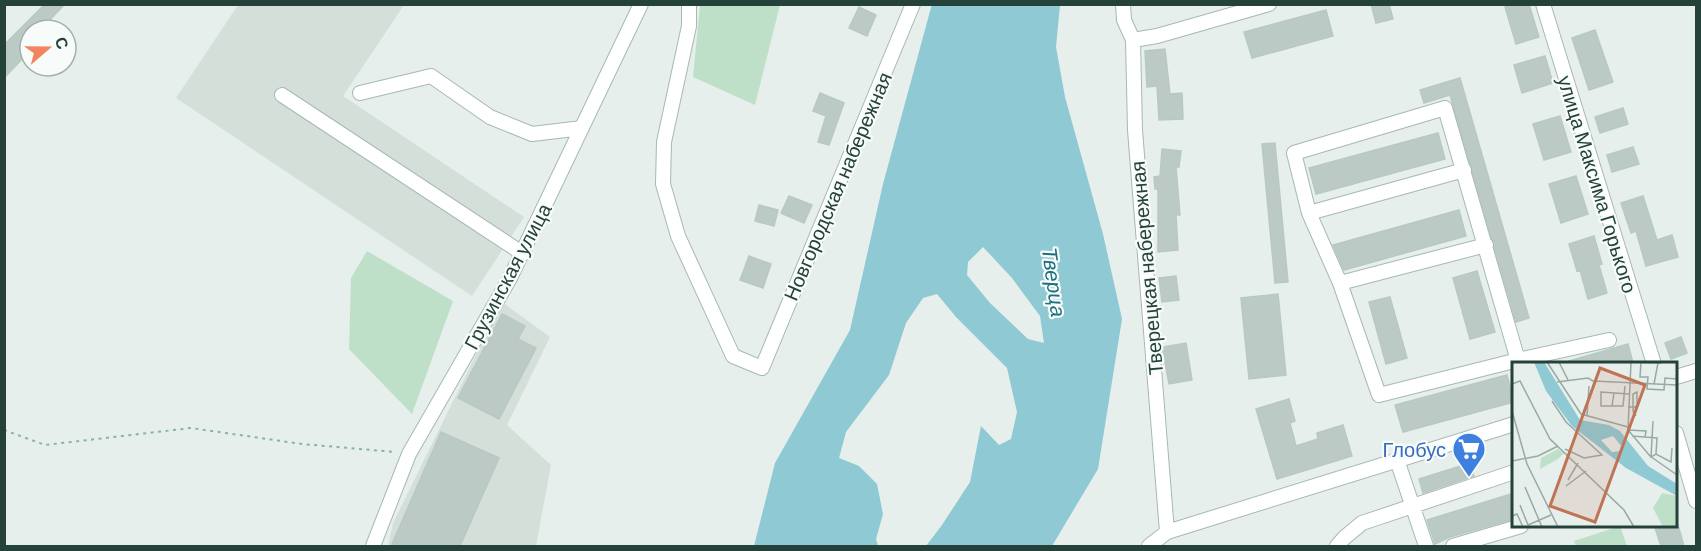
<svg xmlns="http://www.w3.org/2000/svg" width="1701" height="551" font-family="Barlow,sans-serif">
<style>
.built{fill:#d4dfda}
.green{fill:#bfe0c8}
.water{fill:#8ec9d4;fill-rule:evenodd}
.building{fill:#bbcac4;stroke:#b8c9c2;stroke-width:1.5}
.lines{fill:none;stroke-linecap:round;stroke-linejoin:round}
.minor-casing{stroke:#a8b8b2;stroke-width:16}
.path{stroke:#86b3a5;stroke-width:2;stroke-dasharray:3 4.5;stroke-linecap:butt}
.minor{stroke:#fff;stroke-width:14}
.labels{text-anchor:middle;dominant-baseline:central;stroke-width:4.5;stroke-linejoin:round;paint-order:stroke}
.street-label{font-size:20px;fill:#24423a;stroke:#f7fbf9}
.shop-label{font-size:20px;fill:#366cbe;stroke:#f7fbf9;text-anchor:end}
.water-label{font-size:21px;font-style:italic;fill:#1c6f80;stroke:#f7fbf9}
.inset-road{fill:none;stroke:#98aaa4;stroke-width:1.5}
.view{fill:#c07456;fill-opacity:0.15;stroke:#c07456;stroke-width:3}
.inset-edge{fill:none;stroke:#24423a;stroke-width:3}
</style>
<rect width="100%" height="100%" fill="#e6efeb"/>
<!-- built -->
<path class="built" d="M238 5H404L343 96 524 217 472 296 176 98Z
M502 302 550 337 507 425 551 465 536 546H388L393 523Z"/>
<!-- green -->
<path class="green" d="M700 5H780L755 105 693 77Z
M367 251 453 301 412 414 349 349 351 278Z
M1620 526 1627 546H1576L1574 541Z"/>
<!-- water -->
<path class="water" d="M932 4 1060 5 1056 47 1065 97 1103 234 1122 319 1098 469 1052 546H926L942 525 970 482 981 426 999 445 1011 439 1017 412 1007 368 956 317 937 294 923 298 906 323 889 375 846 432 839 458 859 466 877 484 883 514 876 539 878 546H754L775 463 850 330 883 184ZM983 247 1012 278 1040 316 1044 343 1028 339 990 303 967 275 968 262Z"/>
<!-- building -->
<path class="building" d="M45 4H65L46 24 52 30H30V51L4 78V45Z
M1371 4H1389L1393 19 1376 23Z
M1514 4H1529L1539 37 1516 44 1505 7Z
M859 7 876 15 867 36 849 28Z
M1326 10 1333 36 1252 58 1244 32Z
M1595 30 1613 82 1589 90 1572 38Z
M1165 49 1170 94 1182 93 1183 119 1159 120 1157 86 1147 87 1145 51Z
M1545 56 1553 83 1522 93 1514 65Z
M1460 78 1529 318 1516 322 1450 95 1424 103 1420 90Z
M820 93 844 103 829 145 818 142 826 116 813 111Z
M1623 108 1628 124 1600 133 1595 117Z
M1560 116 1571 152 1544 160 1533 124Z
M1438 133 1445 159 1316 194 1309 168Z
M1275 143 1288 282 1275 283 1262 144Z
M1633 147 1639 164 1612 172 1607 155Z
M1162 149 1181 151 1179 167H1176L1180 215H1176L1178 250 1158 252V189H1155L1154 177 1160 176Z
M1576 176 1588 214 1561 223 1549 184Z
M789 196 812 205 804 223 781 213Z
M1643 196 1657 240 1672 235 1678 257 1646 266 1636 231 1631 233 1621 203Z
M759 205 778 210 774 226 755 221Z
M1459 210 1466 236 1344 270 1333 245Z
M1594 236 1602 264 1599 265 1607 293 1588 299 1580 270 1577 271 1569 244Z
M749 256 771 264 763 288 740 280Z
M1477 271 1495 332 1470 339 1453 278Z
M1176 276 1179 300 1162 302 1159 278Z
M1278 294 1286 375 1249 379 1241 298Z
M1390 297 1407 358 1386 364 1369 302Z
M502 314 525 326 518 339 536 348 499 419 458 398Z
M1681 337 1687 353 1671 359 1665 343Z
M1186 343 1192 380 1169 384 1162 347Z
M1628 344 1633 363H1569V361Z
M1507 375 1514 402 1403 432 1395 405Z
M1289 399 1295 421 1290 423 1296 446 1318 439 1317 433 1343 425 1352 456 1277 479 1256 409Z
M441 432 499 458 460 546H398L392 544Z
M1470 463 1474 476 1423 493 1419 479Z
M1514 493V519L1450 537 1435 544 1427 520Z
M1654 525H1678L1684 546H1661Z"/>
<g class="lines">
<!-- minor casing -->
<g class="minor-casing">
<path id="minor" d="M689 4V26L664 142 663 184 678 236 733 356 762 368 913 4
M1123 4 1124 20 1133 40 1135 130 1167 532
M1543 4 1654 364
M1133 40 1157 36 1269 4
M360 93 431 76 490 117 532 134 582 128
M282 95 522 253
M1309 213 1464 170
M1486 245 1340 283 1379 395 1518 360 1609 340
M1340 283 1309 213 1294 153 1445 108 1519 364
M1676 377 1696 371
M1676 433 1696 501
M1397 460 1426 546
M373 546 409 454 510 278 641 4
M1149 546 1167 532 1514 424
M1337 546 1344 538 1362 523 1514 472
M1453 546 1521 526"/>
</g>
<!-- path -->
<path class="path" d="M4 430 45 445 191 428 302 444 395 452"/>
<!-- minor -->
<use href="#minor" class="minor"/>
</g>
<!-- icons -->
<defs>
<g id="supermarket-pin" transform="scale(1.725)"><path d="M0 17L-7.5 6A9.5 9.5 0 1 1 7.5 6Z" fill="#3f7fe0" stroke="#f7fbf9"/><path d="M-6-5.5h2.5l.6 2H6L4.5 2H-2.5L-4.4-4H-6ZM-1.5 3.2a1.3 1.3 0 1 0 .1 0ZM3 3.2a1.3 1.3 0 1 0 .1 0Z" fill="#fff"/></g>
</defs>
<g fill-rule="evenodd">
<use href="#supermarket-pin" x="1469" y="449"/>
</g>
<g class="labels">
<!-- street labels -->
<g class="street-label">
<text transform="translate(1598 184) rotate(73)">улица Максима Горького</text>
<text transform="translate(837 186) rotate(-67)">Новгородская набережная</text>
<text transform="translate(1146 268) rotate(-95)">Тверецкая набережная</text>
<text transform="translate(507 276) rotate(-62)">Грузинская улица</text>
</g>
<!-- shop labels -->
<g class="shop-label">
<text x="1446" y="449">Глобус</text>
</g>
<!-- water labels -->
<g class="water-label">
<text transform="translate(1055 282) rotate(82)">Тверца</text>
</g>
</g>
<!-- overview -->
<g transform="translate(1512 362)">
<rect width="165" height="165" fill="#e6efeb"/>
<path d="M46 87 52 91 46 97 28 107 29 96ZM150 131 165 134V165H151L141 146Z" fill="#bfe0c8"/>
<path d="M22 0H32L68 58 97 63 108 69 136 104 165 122V134L114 106 60 64 34 29ZM101 74 110 85 109 89 100 90 89 78Z" fill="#8ec9d4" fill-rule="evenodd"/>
<path class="inset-road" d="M35 0 69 52 116 65M47 0 56 18M119 0 116 68 138 94 165 113M119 0 150 1M129 0 128 15H136L135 27 152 28 153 16 165 17M45 20 76 16 81 19 165 23M0 22 8 19 38 77 112 148 122 165M142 22 146 1M102 31 100 44H111L113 24M40 39 54 60 90 93 72 96 53 87M100 44H89V30L117 32M116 45H123L125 44V30L121 32V49L124 54M0 49 15 102 46 165M75 54 77 24M141 59 139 95 144 92 159 100 160 86M116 68 134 69 133 75M120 74 145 76 144 92M0 99 26 94 46 84M56 118 66 101M54 124 74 109M13 125 30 165M8 143 16 163M0 154 5 152 11 165M16 163 39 153"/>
<path class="view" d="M88 6 133 23 83 160 38 144Z"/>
<rect width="165" height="165" class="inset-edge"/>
</g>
<!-- border -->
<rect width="1701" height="551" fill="none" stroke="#24423a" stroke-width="12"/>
<!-- north arrow -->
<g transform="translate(48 48) rotate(70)"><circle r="28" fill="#f7fbf9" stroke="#a3b1ad" stroke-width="1.5"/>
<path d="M0-4.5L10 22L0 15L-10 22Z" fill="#f4845f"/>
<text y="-9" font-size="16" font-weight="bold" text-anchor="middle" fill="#24423a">С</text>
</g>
</svg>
